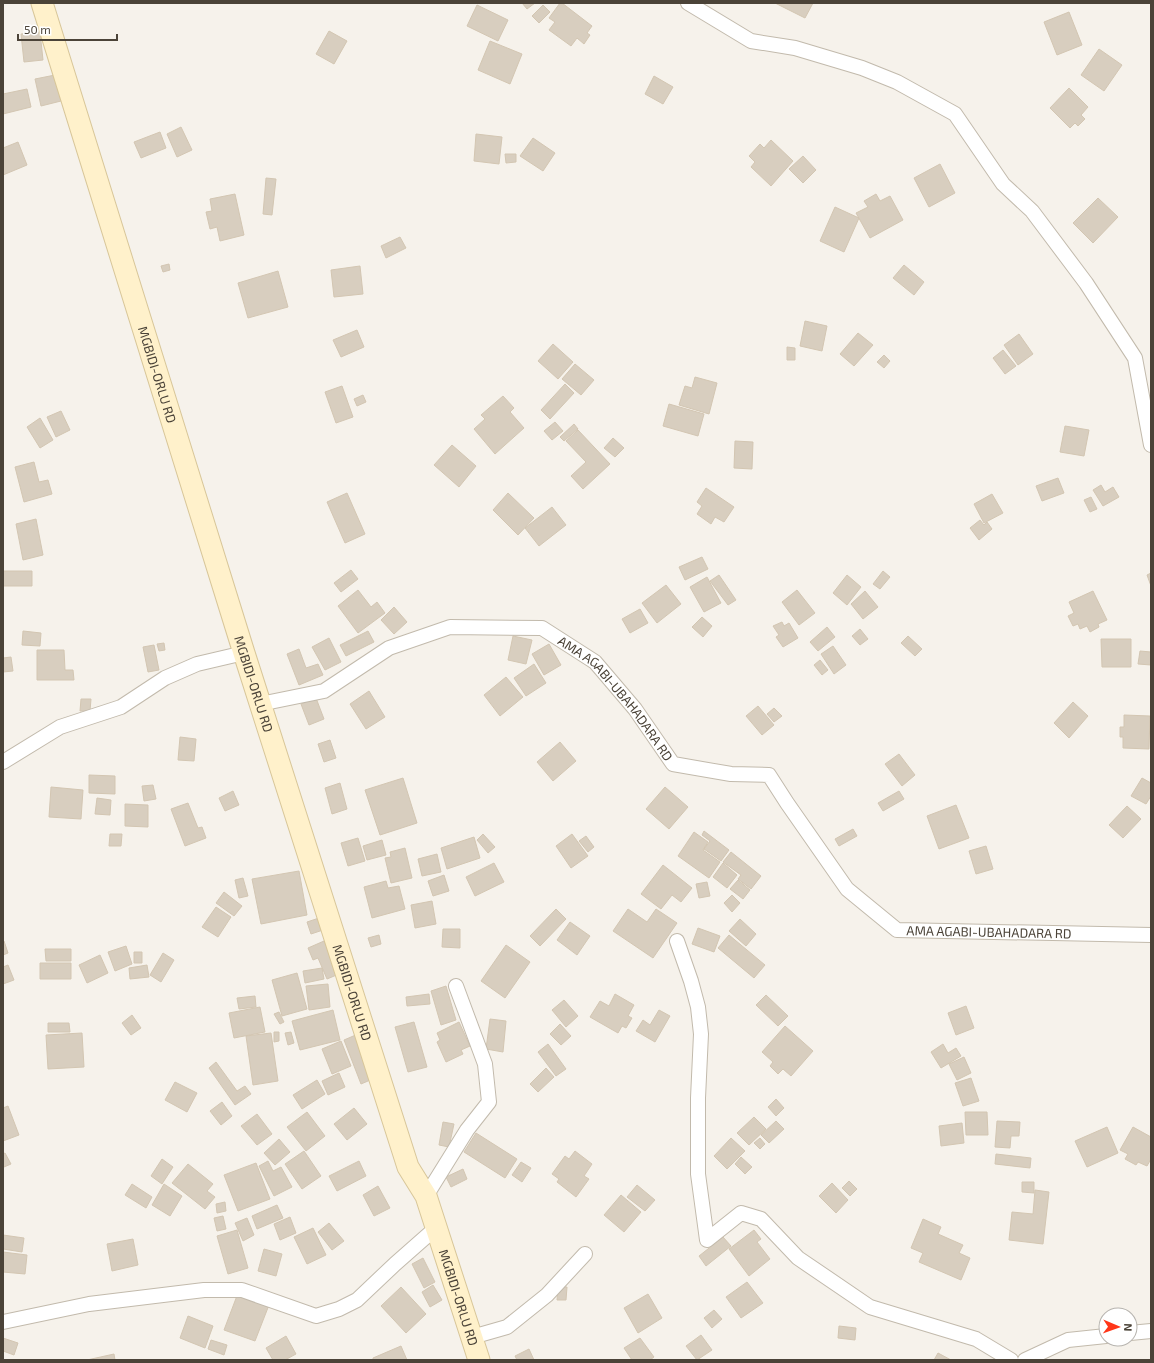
<svg xmlns="http://www.w3.org/2000/svg" width="1154" height="1363" font-family="'Exo 2',sans-serif">
<style>
.building{fill:#d8cebf;stroke:#d3c6b2}
.lines{fill:none;stroke-linecap:round;stroke-linejoin:round}
.street-casing{stroke:#c2baac;stroke-width:16}
.secondary-casing{stroke:#d8c699;stroke-width:23}
.street{stroke:#fff;stroke-width:14}
.secondary{stroke:#fff1cb;stroke-width:21}
.labels{text-anchor:middle;dominant-baseline:central;stroke-width:3;stroke-linejoin:round;paint-order:stroke}
.street-label{font-size:13px;fill:#4b4338;stroke:#fff}
</style>
<rect width="100%" height="100%" fill="#f6f2eb"/>
<!-- building -->
<path class="building" d="M522 3H535L527 9Z
M560 3H562L592 26 587 33 590 35 584 44 577 38 571 46 549 30 555 22 549 18Z
M775 3H813L805 18Z
M477 5 508 20 498 41 467 26Z
M543 5 550 12 539 23 532 16Z
M1069 12 1082 45 1057 55 1044 22Z
M329 31 347 41 334 64 316 54Z
M40 32 43 60 24 62 21 34Z
M490 41 522 54 510 84 478 70Z
M1099 49 1122 65 1104 91 1081 75Z
M55 75 61 101 41 106 35 79Z
M654 76 673 87 663 104 645 94Z
M1069 88 1088 107 1081 115 1085 119 1078 126 1075 123 1070 128 1050 108Z
M27 89 31 107 3 114V94Z
M181 127 192 150 177 157 167 134Z
M160 132 166 148 141 158 134 142Z
M476 134 502 137 499 164 474 161Z
M533 138 555 153 543 171 520 156Z
M771 140 793 161 771 186 751 167 755 162 749 156 760 144 764 148Z
M18 142 27 165 3 175V148Z
M505 154H516V162L506 163Z
M803 156 816 170 803 183 789 169Z
M940 164 955 193 929 207 914 178Z
M266 178 276 179 272 215 263 214Z
M235 194 244 235 220 241 217 227 210 229 206 212 212 211 210 199Z
M876 194 880 201 890 196 903 220 870 238 856 213 868 207 864 201Z
M1098 198 1118 217 1093 243 1073 223Z
M835 207 859 218 844 252 820 241Z
M400 237 406 248 386 258 381 246Z
M169 264 170 270 163 272 161 266Z
M904 265 924 282 914 295 893 278Z
M360 266 363 294 334 297 331 270Z
M278 271 288 307 248 318 238 283Z
M805 321 827 326 822 351 800 346Z
M357 330 364 347 341 357 333 340Z
M858 333 873 345 854 366 840 354Z
M1019 334 1033 354 1018 365 1004 345Z
M553 344 573 362 558 379 538 361Z
M787 347 795 348V360H787Z
M1003 350 1016 366 1005 374 993 358Z
M884 355 890 361 884 368 877 362Z
M575 364 594 380 581 395 562 379Z
M695 377 717 383 709 414 679 405 685 386 692 388Z
M565 384 574 393 550 419 541 410Z
M342 386 353 417 336 423 325 392Z
M363 395 366 402 357 406 354 399Z
M503 396 514 408 510 412 524 428 495 454 474 429 485 419 481 415Z
M669 404 704 414 698 436 663 426Z
M61 411 70 430 56 437 47 417Z
M40 418 53 440 40 448 27 427Z
M555 422 563 431 552 440 544 431Z
M574 424 578 429 564 441 560 437Z
M1065 426 1089 430 1084 456 1060 452Z
M578 430 610 464 583 489 571 476 586 462 566 441Z
M613 438 624 448 615 457 604 448Z
M735 441 753 442 752 469 734 468Z
M452 445 476 466 459 487 434 465Z
M34 462 39 482 48 480 52 494 24 502 15 467Z
M1058 478 1064 493 1042 501 1036 486Z
M1101 485 1105 492 1113 487 1119 497 1103 506 1093 490Z
M706 488 734 507 724 522 715 517 711 524 697 514 702 506 697 502Z
M347 493 365 534 345 543 327 502Z
M508 493 534 518 518 535 493 510Z
M992 494 1003 513 984 523 974 504Z
M1091 497 1097 509 1090 512 1084 500Z
M552 507 566 525 539 546 525 528Z
M36 519 43 555 23 560 16 524Z
M980 520 984 525 987 522 992 529 979 540 970 528Z
M702 557 708 569 685 580 679 567Z
M351 570 358 579 341 592 334 583Z
M3 571H32V586H3Z
M883 571 890 577 880 589 873 584Z
M1151 573V586L1147 575Z
M719 575 736 600 728 605 710 581Z
M847 575 861 587 847 605 833 593Z
M707 577 721 603 704 612 690 587Z
M666 585 681 604 657 623 642 603Z
M358 590 371 607 377 602 385 613 358 633 338 606Z
M797 590 815 613 799 625 782 602Z
M865 591 878 607 863 619 851 604Z
M1093 591 1107 620 1098 624 1099 627 1090 632 1087 626 1080 629 1078 624 1073 626 1068 616 1074 613 1069 602Z
M394 607 407 622 394 634 381 620Z
M640 609 648 623 630 633 622 619Z
M702 617 712 626 703 637 692 627Z
M782 622 784 626 789 623 798 638 783 647 776 637 779 635 773 626Z
M827 627 835 637 818 651 810 642Z
M860 629 868 639 860 645 852 636Z
M23 631 41 633 40 646 22 645Z
M368 631 374 642 346 656 340 645Z
M513 636 532 640 526 664 508 660Z
M908 636 922 649 915 656 901 643Z
M329 638 341 662 325 670 312 647Z
M1101 639H1131V667H1102Z
M164 643 165 650 159 651 157 644Z
M549 644 561 665 544 675 532 654Z
M154 645 159 670 148 672 143 647Z
M833 646 846 665 834 674 821 654Z
M299 649 306 668 318 664 323 675 299 685 287 654Z
M37 650H64L65 670H73L74 680H37Z
M1140 651 1151 652V665L1138 664Z
M11 657 13 671 3 672V658Z
M820 660 828 670 822 675 814 665Z
M534 664 546 683 526 696 514 678Z
M506 677 523 697 500 716 484 695Z
M369 691 385 717 366 729 350 704Z
M316 698 324 719 309 725 301 704Z
M81 699H91L90 711H80Z
M1073 702 1088 716 1069 738 1054 723Z
M758 706 774 725 762 735 746 716Z
M774 708 782 716 774 722 767 714Z
M1124 715 1150 716 1149 749 1123 748V737H1120V727H1124Z
M180 737 196 739 194 761 178 760Z
M330 740 336 758 324 762 318 744Z
M560 742 576 761 553 781 537 762Z
M899 754 915 775 902 786 885 764Z
M89 775 115 776V794L89 793Z
M403 778 417 823 380 835 365 790Z
M1142 778 1151 783V796L1146 804 1131 796Z
M340 783 347 809 332 814 325 788Z
M153 785 156 799 144 801 142 786Z
M51 787 83 790 81 819 49 817Z
M665 787 688 807 669 829 646 809Z
M233 791 239 805 225 811 219 798Z
M899 791 904 799 883 811 878 803Z
M97 798 111 800 110 815 95 814Z
M188 803 198 828 202 827 206 838 185 846 171 809Z
M125 804 148 805V827L125 826Z
M956 805 969 838 939 849 927 816Z
M1127 806 1141 819 1123 838 1109 825Z
M853 829 857 836 839 846 835 839Z
M704 831 729 850 721 861 704 849 710 841 702 835Z
M694 832 708 842 703 850 720 862 709 878 678 856Z
M110 834H122L121 846H109Z
M483 834 495 847 488 853 477 840Z
M572 834 588 856 571 868 556 846Z
M586 836 594 847 588 852 579 841Z
M474 837 480 858 447 869 441 848Z
M358 838 365 861 348 866 341 843Z
M382 840 386 855 367 860 363 846Z
M986 846 993 869 976 874 969 851Z
M405 848 412 878 391 883 385 858 391 857 390 852Z
M731 852 761 876 751 889 738 879 741 875 723 862Z
M437 854 441 872 422 876 418 859Z
M494 863 504 882 475 896 466 877Z
M723 863 737 875 727 888 713 877Z
M663 865 692 888 681 902 672 895 661 909 641 894Z
M299 871 307 915 261 924 252 879Z
M444 875 449 891 433 896 428 881Z
M243 878 248 896 239 898 235 880Z
M738 880 750 890 743 899 730 889Z
M386 881 388 888 399 886 405 909 372 918 364 887Z
M707 882 710 896 699 898 696 884Z
M224 892 242 906 234 916 216 903Z
M732 895 740 903 732 912 724 903Z
M432 901 436 924 415 928 411 905Z
M216 907 231 917 218 937 202 927Z
M556 909 566 919 540 946 530 936Z
M628 909 647 922 656 909 677 923 653 958 613 931Z
M322 917 326 929 311 934 307 922Z
M740 919 756 934 746 946 729 931Z
M570 922 590 936 577 955 557 940Z
M698 928 720 936 714 952 692 944Z
M443 929H460V948L442 947Z
M379 935 381 944 371 947 368 938Z
M729 935 765 965 754 978 718 948Z
M3 941H4L8 953 3 955Z
M324 941 339 974 327 979 318 958 313 960 308 948Z
M506 945 530 962 505 998 481 981Z
M126 946 132 964 115 971 108 952Z
M45 949H71V961H46Z
M134 952H142V963H134Z
M163 953 174 960 161 982 150 975Z
M100 955 108 973 87 983 79 965Z
M40 963H71V979H40Z
M8 965 14 980 3 984V967Z
M147 965 149 977 130 979 129 968Z
M322 968 324 979 305 983 303 971Z
M297 973 307 1009 282 1016 272 980Z
M328 984 330 1007 309 1010 306 986Z
M446 986 456 1020 441 1025 431 991Z
M429 994 430 1004 407 1006 406 997Z
M615 994 634 1005 628 1016 632 1018 626 1028 622 1026 618 1033 590 1017 600 1001 609 1006Z
M766 995 788 1016 778 1026 756 1005Z
M255 996 256 1007 239 1009 237 998Z
M564 1000 578 1016 566 1027 552 1010Z
M966 1006 974 1028 956 1035 948 1013Z
M260 1007 265 1032 234 1038 229 1013Z
M333 1010 340 1040 300 1050 292 1021Z
M659 1010 670 1016 655 1042 636 1031 643 1020 650 1025Z
M279 1012 284 1022 280 1024 274 1014Z
M132 1015 141 1028 131 1035 122 1023Z
M490 1019 506 1021 503 1052 486 1049Z
M414 1022 427 1067 408 1072 395 1027Z
M459 1022 470 1046 461 1050 463 1054 446 1062 437 1042 440 1040 437 1033Z
M48 1023H69L70 1032H48Z
M560 1024 571 1036 561 1045 550 1034Z
M785 1026 813 1051 791 1076 783 1069 778 1074 770 1066 773 1062 762 1052Z
M274 1032H279V1041L274 1042Z
M291 1032 294 1043 288 1045 285 1033Z
M82 1033 84 1067 48 1069 46 1035Z
M271 1033 278 1081 253 1085 246 1036Z
M358 1034 375 1078 361 1084 344 1040Z
M341 1041 351 1066 332 1074 322 1049Z
M548 1044 566 1069 556 1076 538 1052Z
M943 1044 948 1053 956 1048 961 1056 941 1068 931 1052Z
M964 1057 971 1073 957 1080 949 1064Z
M216 1062 237 1091 245 1086 251 1094 235 1105 209 1068Z
M546 1068 554 1077 538 1092 530 1084Z
M339 1073 345 1087 328 1095 322 1081Z
M971 1078 979 1101 963 1106 955 1083Z
M317 1080 325 1094 302 1109 293 1095Z
M175 1082 197 1093 187 1112 165 1100Z
M776 1099 784 1108 776 1116 768 1107Z
M222 1102 232 1116 221 1125 210 1111Z
M8 1106 19 1135 3 1141V1108Z
M354 1108 367 1124 347 1140 334 1124Z
M307 1112 325 1136 306 1151 287 1127Z
M965 1112H987L988 1135H966Z
M257 1114 272 1134 257 1145 241 1126Z
M754 1117 766 1129 749 1145 737 1133Z
M776 1121 784 1129 769 1143 761 1135Z
M997 1121 1020 1122 1019 1136H1011L1010 1148 995 1147Z
M443 1122 454 1124 449 1147 439 1145Z
M962 1123 964 1143 941 1146 939 1126Z
M1107 1127 1118 1153 1087 1167 1075 1141Z
M1133 1127 1151 1137V1159L1147 1166 1138 1162 1136 1165 1125 1159 1128 1154 1120 1150Z
M476 1133 517 1159 505 1178 464 1152Z
M731 1138 745 1151 727 1169 714 1156Z
M760 1138 765 1144 760 1149 754 1143Z
M279 1139 290 1152 275 1165 264 1153Z
M304 1151 321 1176 302 1189 285 1164Z
M575 1151 592 1164 584 1176 589 1179 576 1197 557 1182 559 1179 552 1174 565 1156 569 1159Z
M5 1153 11 1164 4 1167 3 1165V1154Z
M996 1154 1031 1158 1030 1168 995 1164Z
M741 1157 752 1167 745 1174 735 1164Z
M162 1159 173 1167 162 1184 151 1176Z
M268 1161 273 1171 281 1167 292 1187 274 1196 259 1166Z
M359 1161 366 1176 337 1191 329 1176Z
M521 1162 531 1168 522 1182 512 1175Z
M256 1163 270 1199 238 1211 224 1175Z
M188 1164 213 1184 207 1191 215 1197 205 1209 172 1183Z
M463 1169 467 1179 451 1187 446 1177Z
M849 1181 857 1189 850 1196 842 1188Z
M1022 1182H1034V1193L1022 1192Z
M832 1183 848 1200 836 1213 819 1196Z
M132 1184 152 1197 146 1208 125 1195Z
M164 1184 182 1196 170 1216 152 1205Z
M637 1185 655 1200 645 1211 627 1197Z
M378 1186 390 1208 374 1216 363 1195Z
M1035 1190 1049 1192 1043 1244 1009 1240 1012 1212 1033 1214Z
M621 1195 641 1212 624 1232 604 1215Z
M225 1202 226 1211 217 1213 216 1204Z
M277 1205 283 1218 257 1229 252 1216Z
M223 1216 226 1229 217 1231 214 1218Z
M290 1217 296 1233 280 1240 274 1224Z
M247 1218 254 1235 243 1241 235 1223Z
M923 1219 941 1227 938 1234 963 1245 959 1253 970 1258 961 1280 919 1262 923 1253 911 1248Z
M329 1223 344 1241 332 1250 318 1232Z
M313 1228 326 1255 307 1264 294 1237Z
M237 1230 248 1268 228 1274 217 1236Z
M754 1230 761 1239 757 1242 770 1259 749 1276 729 1249Z
M3 1235 24 1238 22 1252 3 1249Z
M723 1237 731 1246 706 1266 699 1256Z
M133 1239 138 1265 112 1271 107 1244Z
M264 1249 282 1254 276 1276 258 1271Z
M3 1252 27 1255 25 1274 3 1272Z
M423 1258 435 1282 424 1288 412 1264Z
M747 1282 763 1303 741 1318 726 1297Z
M433 1285 442 1300 430 1307 422 1292Z
M401 1287 426 1314 406 1333 381 1306Z
M558 1287H567L566 1300H557Z
M238 1293 269 1305 255 1341 224 1330Z
M648 1294 662 1318 638 1333 624 1308Z
M714 1310 722 1319 712 1328 704 1318Z
M188 1316 213 1326 205 1348 180 1338Z
M839 1326 856 1328 855 1340 838 1338Z
M701 1335 712 1350 697 1360 686 1346Z
M286 1336 296 1354 285 1360H273L266 1348Z
M3 1338 18 1343 14 1355 3 1351Z
M640 1338 654 1357 650 1360H632L624 1348Z
M211 1340 227 1345 224 1355 208 1349Z
M401 1346 407 1360H373V1358Z
M529 1349 534 1360H517L515 1356Z
M938 1353 951 1360H934Z
M114 1354 115 1360H87Z"/>
<g class="lines">
<!-- street casing -->
<g class="street-casing">
<g id="street">
<path d="M688 3 751 41 795 48 862 68 897 82 955 114 1003 184 1032 211 1086 283 1135 358 1151 445"/>
<path id="s1" d="M260 704 324 691 389 648 450 627 542 628 595 662 635 709 673 764 731 774 769 775 787 803 847 889 897 930 1151 935"/>
<path d="M3 762 60 727 121 707 165 678 197 664 244 653"/>
<path d="M677 941 691 981 698 1007 701 1034 698 1098V1174L707 1240 741 1213 761 1219 798 1258 870 1307 976 1339 1011 1360"/>
<path d="M426 1196 467 1130 489 1102 485 1064 456 986"/>
<path d="M3 1322 89 1304 204 1290H242L316 1316 339 1309 357 1300 395 1264 437 1227"/>
<path d="M1130 1333 1151 1331"/>
<path d="M472 1337 507 1327 547 1295 585 1254"/>
<path d="M1025 1360 1068 1340 1106 1336"/>
</g>
</g>
<!-- secondary casing -->
<g class="secondary-casing">
<g id="secondary">
<path id="s2" d="M42 3 244 653 408 1167 426 1196 479 1360"/>
</g>
</g>
<!-- street -->
<use href="#street" class="street"/>
<!-- secondary -->
<use href="#secondary" class="secondary"/>
</g>
<g class="labels">
<!-- street labels -->
<g class="street-label">
<text stroke="none"><textPath href="#s2" startOffset="389">MGBIDI-ORLU RD</textPath></text>
<text stroke="none"><textPath href="#s2" startOffset="713">MGBIDI-ORLU RD</textPath></text>
<text stroke="none"><textPath href="#s1" startOffset="403">AMA AGABI-UBAHADARA RD</textPath></text>
<text stroke="none"><textPath href="#s1" startOffset="883">AMA AGABI-UBAHADARA RD</textPath></text>
<text stroke="none"><textPath href="#s2" startOffset="1037">MGBIDI-ORLU RD</textPath></text>
<text stroke="none"><textPath href="#s2" startOffset="1361">MGBIDI-ORLU RD</textPath></text>
</g>
</g>
<!-- border -->
<rect width="1154" height="1363" fill="none" stroke="#4b4338" stroke-width="8"/>
<!-- north arrow -->
<g transform="translate(1118 1327) rotate(92)"><circle r="19" fill="#ffffff" stroke="#b7b4af"/>
<path d="M0-3L7 15L0 10L-7 15Z" fill="#ff3618"/>
<text y="-6" font-size="11" font-weight="bold" text-anchor="middle" fill="#4b4338">N</text>
</g>
<!-- scale -->
<path d="M18 34v6h99v-6" fill="none" stroke="#4b4338" stroke-width="2"/>
<text x="24" y="34" font-size="12" fill="#4b4338" stroke="#ffffff" stroke-width="3" paint-order="stroke">50 m</text>
</svg>
